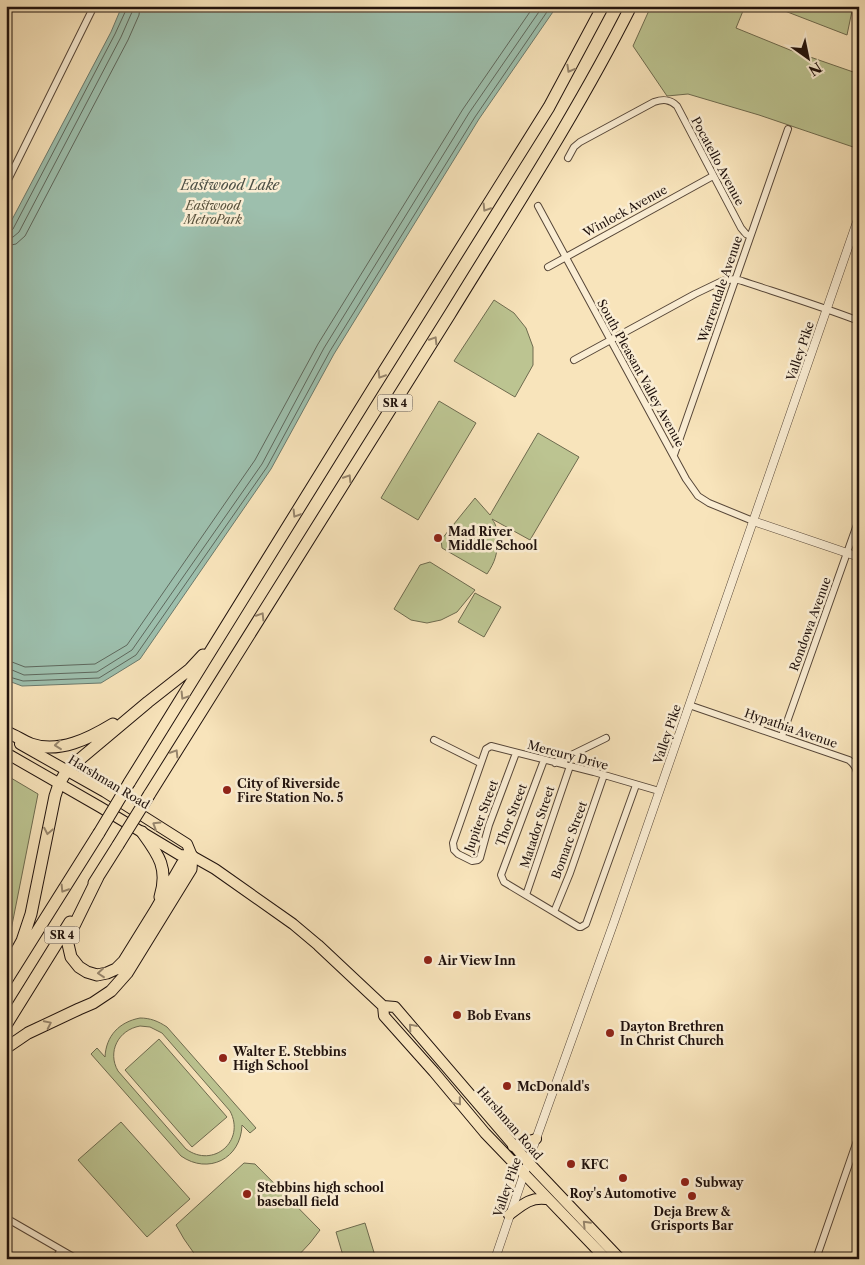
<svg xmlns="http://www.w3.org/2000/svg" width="865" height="1265" font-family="'Libre Caslon Text',serif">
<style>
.green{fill:#bcc491;stroke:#6e6b4f;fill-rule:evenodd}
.water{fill:#9dbfad;stroke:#6b7a6d}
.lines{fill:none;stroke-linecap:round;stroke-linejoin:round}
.shore{stroke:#5e685d;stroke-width:1}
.minor-casing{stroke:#564638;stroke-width:8}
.tertiary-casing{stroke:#564638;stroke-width:9}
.primary-casing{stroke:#20120d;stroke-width:12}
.motorway-casing{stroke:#20120d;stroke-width:13}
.minor{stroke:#faedd3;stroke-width:6}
.tertiary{stroke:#faedd3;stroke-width:8}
.primary{stroke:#f8e4bb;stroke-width:10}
.motorway{stroke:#f8e4bb;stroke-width:11}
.motorway-bridge-casing{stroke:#20120d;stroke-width:13;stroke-linecap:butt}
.motorway-bridge{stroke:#f8e4bb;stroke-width:11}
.oneway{stroke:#97866d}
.poi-dot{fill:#8f2418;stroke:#faedd3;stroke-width:2}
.labels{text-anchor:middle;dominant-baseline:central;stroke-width:5;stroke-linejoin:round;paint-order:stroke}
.shield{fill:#faedd3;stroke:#615448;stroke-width:1}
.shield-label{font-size:11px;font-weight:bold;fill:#20120d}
.street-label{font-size:12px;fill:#20120d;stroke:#faedd3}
.park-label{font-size:12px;font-style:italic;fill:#57503b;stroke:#faedd3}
.poi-label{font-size:12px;font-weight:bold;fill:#20120d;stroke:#faedd3;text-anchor:start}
.water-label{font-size:14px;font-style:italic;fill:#4c4f45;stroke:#faedd3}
</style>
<rect width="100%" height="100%" fill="#f8e4bb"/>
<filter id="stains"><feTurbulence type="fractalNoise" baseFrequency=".004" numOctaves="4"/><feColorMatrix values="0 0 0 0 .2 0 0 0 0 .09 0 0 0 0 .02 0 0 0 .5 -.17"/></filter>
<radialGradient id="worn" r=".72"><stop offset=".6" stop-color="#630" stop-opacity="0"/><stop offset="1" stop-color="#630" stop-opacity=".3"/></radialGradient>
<!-- green -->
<path class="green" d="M651 6H745L736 28 790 50 859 74V149L759 115 688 94 667 96 633 46Z
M772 6H853L847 35Z
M494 300 514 313 526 328 533 347V365L515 397 454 361Z
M439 401 476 423 418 520 381 498Z
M538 433 579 457 530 540 492 519C497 526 497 530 497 539 498 553 495 562 487 574L442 548 441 540 475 498 490 515Z
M430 562 475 590 457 612 441 620 427 623 411 620 394 609 420 565Z
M475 593 501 607 484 637 458 622Z
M6 775 38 794 11 930 6 939Z
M140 1018C150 1018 158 1021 167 1027L256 1128 250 1133 242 1125C241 1159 208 1175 181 1156L91 1054 97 1048 105 1057C106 1036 119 1022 140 1018ZM140 1026 150 1027 162 1033 230 1111C246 1141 213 1169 186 1149L118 1071C107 1052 118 1030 140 1026Z
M159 1039 227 1117 192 1147 125 1070Z
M121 1122 190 1199 147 1237 78 1160Z
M244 1163 255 1164 320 1230 310 1243 295 1259H198L184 1239 176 1225Z
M365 1223 376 1259H344L336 1232Z"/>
<!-- water -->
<path class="water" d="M122 6H557L479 119 334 354 271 469 140 659 101 683 22 686 6 680V231L111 32Z"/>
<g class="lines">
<!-- shore -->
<path class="shore" d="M6 232H10L13 229 115 34 126 10V6
M6 239 13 237 19 232 121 37 132 12 133 6
M6 246 16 244 25 236 128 40 139 15 140 6
M6 662H12L25 667 95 664 127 645 255 460 318 344 463 109 534 6
M6 669 12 670 24 675 97 672 132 650 262 464 324 348 469 113 543 6
M6 676 23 681 99 678 136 655 267 467 330 351 475 117 551 6"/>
<!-- minor casing -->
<g class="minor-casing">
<path id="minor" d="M568 158 574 147 580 142 654 102C663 99 670 99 677 106L741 228 746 234 750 236
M6 184 94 6
M538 206 686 479 698 496 709 503 753 521
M548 267 713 176
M574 360 695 294 722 281 735 279 742 281C781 294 820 306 859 321
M674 455 788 129
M689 705 849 760C861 769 857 782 859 796
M782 736 859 519
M434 740 480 763
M516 753 489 825 480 858 478 860 472 861 458 854 454 850 453 843 486 749 491 746 594 772 659 791
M544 760 501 875 504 882 579 927H581L586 924 636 785
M555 763 606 738
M526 895 570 766
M554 912 570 873 604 775
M6 1218 77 1259
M55 1259 61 1250
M816 1259 859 1135"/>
</g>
<!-- tertiary casing -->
<g class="tertiary-casing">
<path id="tertiary" d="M753 521 859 557
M495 1259 536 1139 614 922 859 216"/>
</g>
<!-- primary casing -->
<g class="primary-casing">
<path id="primary" d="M20 744 105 792 187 844 192 856
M6 753 100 807 180 855 192 856 215 869 293 924 318 945 383 1006 395 1007 528 1162 620 1259
M383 1006 384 1016 434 1072 485 1133 606 1259
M513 1146 536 1139
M509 1215C522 1205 530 1197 546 1199"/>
</g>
<!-- motorway casing -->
<g class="motorway-casing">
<path id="motorway" d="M6 732C15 735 23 741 31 744 59 754 90 738 113 724
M129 783 374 387 549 107 603 6
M149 795C250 635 351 475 450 314 512 213 577 113 631 6
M142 832C158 854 169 868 160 897
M98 877 71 932 68 944 71 957 79 967 87 972 97 975 107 973 116 969 124 961 155 911 182 864 192 856
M94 883 118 845
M6 970 22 941 31 914 55 796 59 784 67 770 148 702 190 669 203 655
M6 981 99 833
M6 1025 70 922
M6 1048 28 1033 79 1009 93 1003 111 991 127 973 191 869 192 856"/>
</g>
<!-- minor -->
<use href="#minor" class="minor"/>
<!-- tertiary -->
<use href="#tertiary" class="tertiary"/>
<!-- primary -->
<use href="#primary" class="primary"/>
<!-- motorway -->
<use href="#motorway" class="motorway"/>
<!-- motorway-bridge casing -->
<g class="motorway-bridge-casing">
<path id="motorway-bridge" d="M99 833 129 783
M118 845 149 795"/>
</g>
<!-- motorway-bridge -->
<use href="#motorway-bridge" class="motorway-bridge"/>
</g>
<!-- one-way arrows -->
<defs><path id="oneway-chevron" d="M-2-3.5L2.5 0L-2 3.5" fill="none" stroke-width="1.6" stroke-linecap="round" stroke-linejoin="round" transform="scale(1.25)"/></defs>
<g class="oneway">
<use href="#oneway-chevron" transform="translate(570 69) rotate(119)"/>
<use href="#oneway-chevron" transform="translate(486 208) rotate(122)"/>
<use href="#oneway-chevron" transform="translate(434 340) rotate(-58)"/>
<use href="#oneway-chevron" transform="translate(381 375) rotate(122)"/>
<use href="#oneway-chevron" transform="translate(348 478) rotate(-58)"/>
<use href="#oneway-chevron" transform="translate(296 514) rotate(122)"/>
<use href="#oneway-chevron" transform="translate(261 616) rotate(-58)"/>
<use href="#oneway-chevron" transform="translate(184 696) rotate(122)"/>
<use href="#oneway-chevron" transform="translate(58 745) rotate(174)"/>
<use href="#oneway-chevron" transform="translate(175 753) rotate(-58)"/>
<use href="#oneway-chevron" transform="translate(156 825) rotate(-148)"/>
<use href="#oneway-chevron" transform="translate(48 831) rotate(101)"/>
<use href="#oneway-chevron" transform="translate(64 889) rotate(122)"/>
<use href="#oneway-chevron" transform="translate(101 973) rotate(175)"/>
<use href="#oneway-chevron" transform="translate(48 1024) rotate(-26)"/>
<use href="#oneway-chevron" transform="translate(412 1027) rotate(-131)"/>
<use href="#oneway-chevron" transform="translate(458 1102) rotate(50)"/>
<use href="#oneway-chevron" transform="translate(586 1224) rotate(-134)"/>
</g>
<!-- markers -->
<g class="poi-dot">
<circle cx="438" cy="538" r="5"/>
<circle cx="227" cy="790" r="5"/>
<circle cx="428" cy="960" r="5"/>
<circle cx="457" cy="1015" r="5"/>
<circle cx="610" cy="1033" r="5"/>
<circle cx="223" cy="1058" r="5"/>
<circle cx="507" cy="1086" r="5"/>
<circle cx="571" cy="1164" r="5"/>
<circle cx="623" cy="1178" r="5"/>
<circle cx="685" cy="1182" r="5"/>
<circle cx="247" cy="1194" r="5"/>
<circle cx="692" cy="1196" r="5"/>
</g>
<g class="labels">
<!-- shield labels -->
<g class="shield">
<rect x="377.5" y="394.5" width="35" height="17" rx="4"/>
<rect x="44.5" y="926.5" width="35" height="17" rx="4"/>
</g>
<g class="shield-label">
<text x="395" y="403">SR 4</text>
<text x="62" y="935">SR 4</text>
</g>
<!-- street labels -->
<g class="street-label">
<text transform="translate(718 161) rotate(62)">Pocatello Avenue</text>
<text transform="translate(625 211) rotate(-29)">Winlock Avenue</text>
<text transform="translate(720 289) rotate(-71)">Warrendale Avenue</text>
<text transform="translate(800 351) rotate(-71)">Valley Pike</text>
<text transform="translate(641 373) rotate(61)">South Pleasant Valley Avenue</text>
<text transform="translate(810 624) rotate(-70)">Rondowa Avenue</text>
<text transform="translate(791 728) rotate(19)">Hypathia Avenue</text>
<text transform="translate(667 734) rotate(-71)">Valley Pike</text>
<text transform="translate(568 755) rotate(15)">Mercury Drive</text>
<text transform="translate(109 782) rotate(31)">Harshman Road</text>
<text transform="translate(511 815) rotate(-69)">Thor Street</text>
<text transform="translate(481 816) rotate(-70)">Jupiter Street</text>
<text transform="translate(537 827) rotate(-72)">Matador Street</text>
<text transform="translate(569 840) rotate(-70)">Bomarc Street</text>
<text transform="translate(510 1123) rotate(49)">Harshman Road</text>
<text transform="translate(507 1187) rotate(-71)">Valley Pike</text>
</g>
<!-- park labels -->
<g class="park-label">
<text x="213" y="205">Eastwood<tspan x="213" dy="14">MetroPark</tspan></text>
</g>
<!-- poi labels -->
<g class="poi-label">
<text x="448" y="531">Mad River<tspan x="448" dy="14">Middle School</tspan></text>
<text x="237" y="783">City of Riverside<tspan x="237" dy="14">Fire Station No. 5</tspan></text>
<text x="438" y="960">Air View Inn</text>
<text x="467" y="1015">Bob Evans</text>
<text x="620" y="1026">Dayton Brethren<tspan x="620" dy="14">In Christ Church</tspan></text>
<text x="233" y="1051">Walter E. Stebbins<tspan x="233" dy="14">High School</tspan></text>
<text x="517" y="1086">McDonald's</text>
<text x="581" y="1164">KFC</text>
<text x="695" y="1182">Subway</text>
<text x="257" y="1187">Stebbins high school<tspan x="257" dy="14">baseball field</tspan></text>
<text x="623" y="1193" text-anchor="middle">Roy's Automotive</text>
<text x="692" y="1211" text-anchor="middle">Deja Brew &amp;<tspan x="692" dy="14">Grisports Bar</tspan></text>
</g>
<!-- water labels -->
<g class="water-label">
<text x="230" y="185">Eastwood Lake</text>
</g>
</g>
<!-- margin -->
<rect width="865" height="1265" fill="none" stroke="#f8e4bb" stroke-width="25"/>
<rect x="8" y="8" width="850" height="1250" fill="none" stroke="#20120d" stroke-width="2.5"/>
<rect x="12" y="12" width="840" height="1240" fill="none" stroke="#20120d"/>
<!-- north arrow -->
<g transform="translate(808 58) rotate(147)" stroke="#faedd3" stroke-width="4" paint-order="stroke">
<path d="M0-4L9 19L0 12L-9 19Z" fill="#20120d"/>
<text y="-8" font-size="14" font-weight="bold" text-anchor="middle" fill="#20120d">N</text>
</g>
<rect width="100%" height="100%" filter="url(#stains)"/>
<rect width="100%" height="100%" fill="url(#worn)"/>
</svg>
